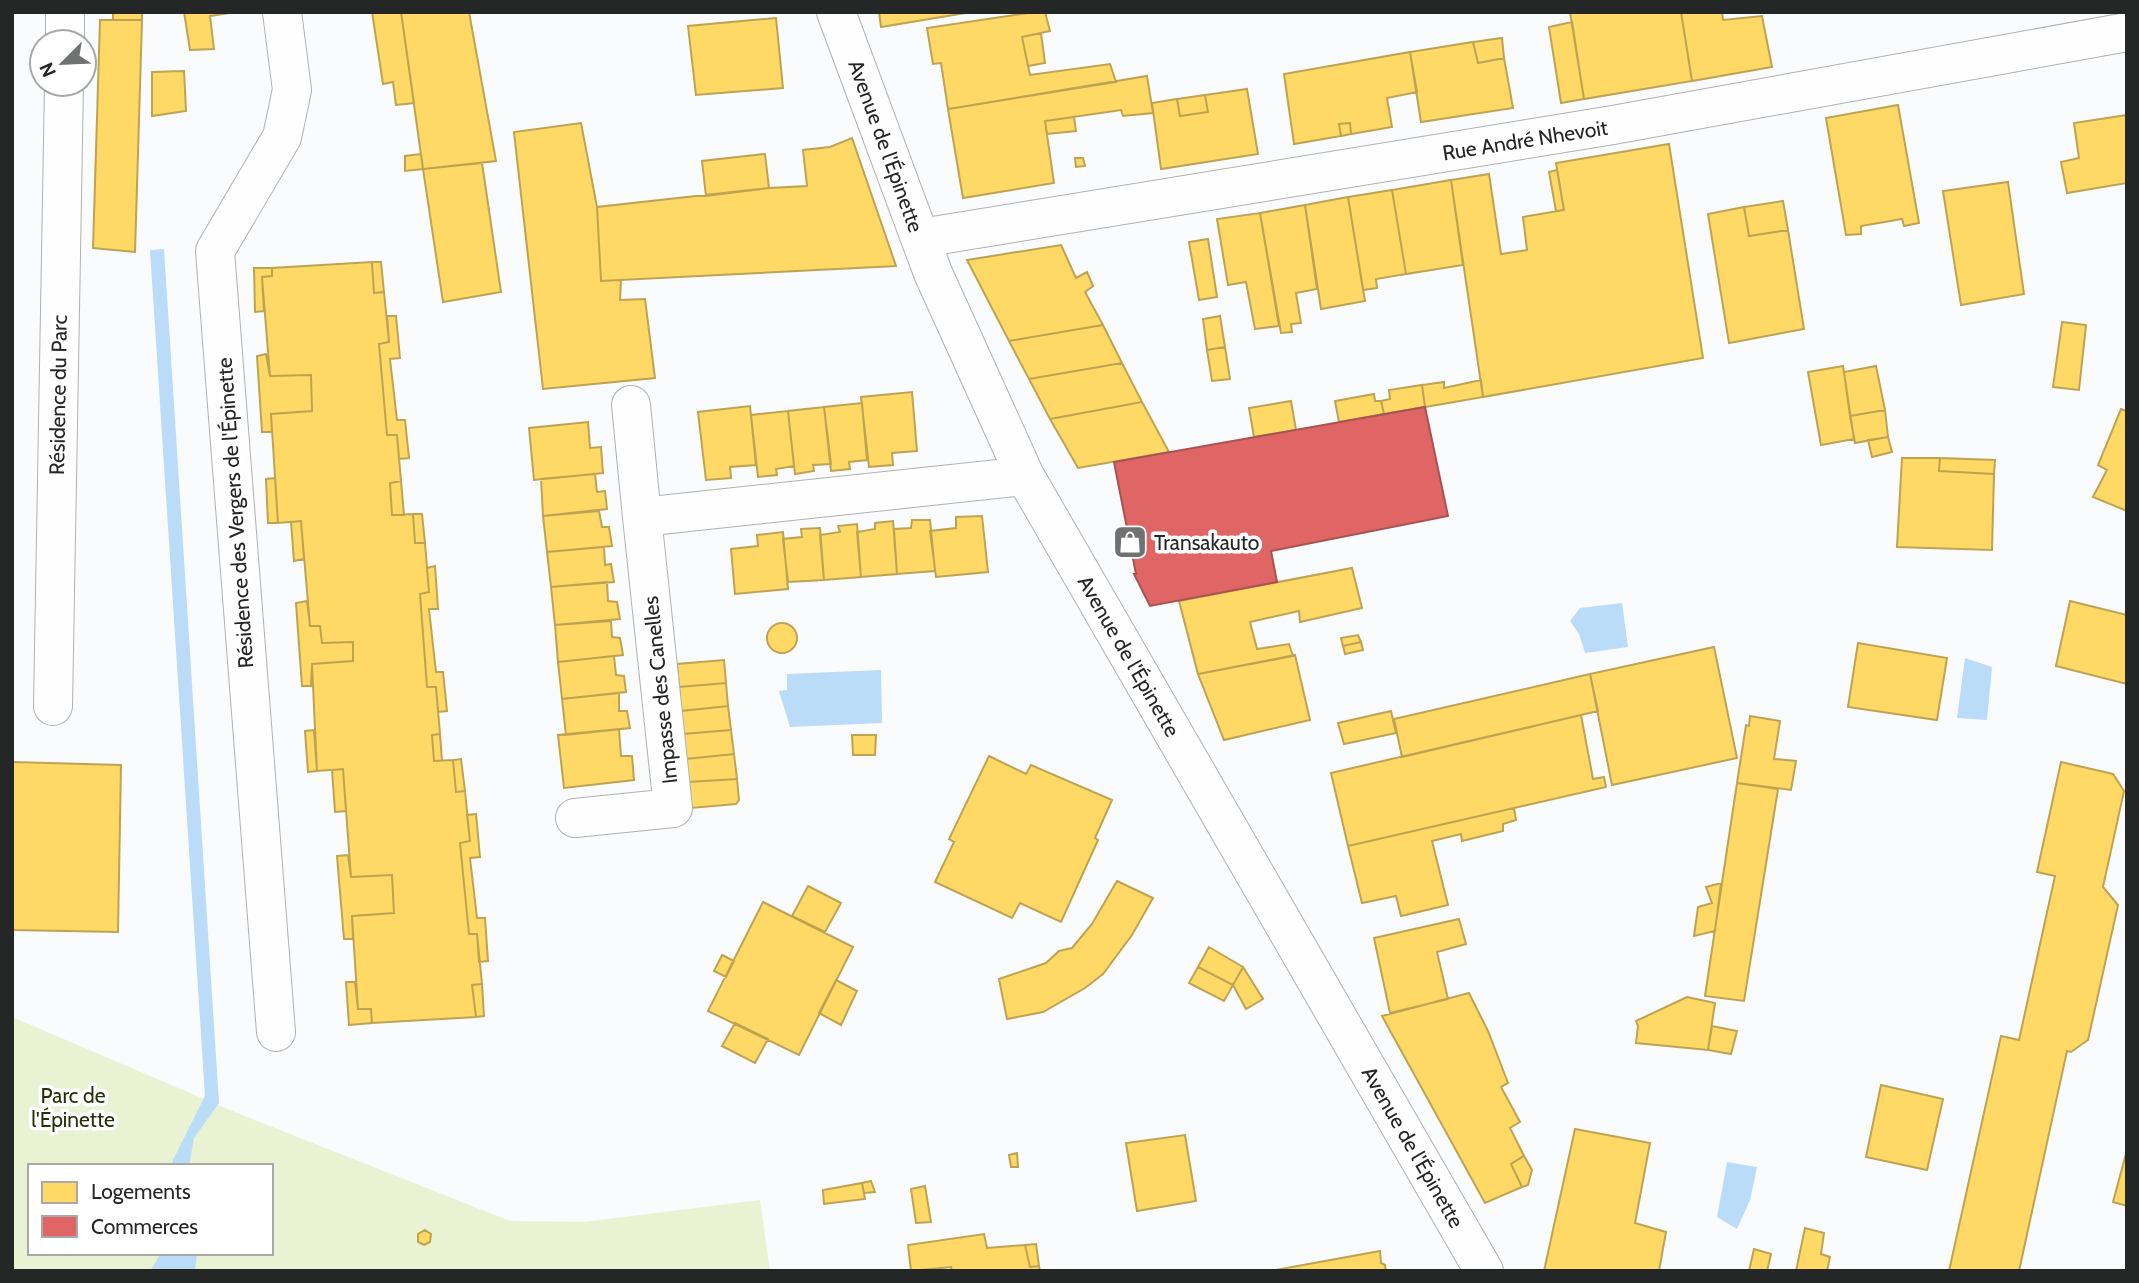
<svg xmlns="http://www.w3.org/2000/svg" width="2139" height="1283" font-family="Cabin,sans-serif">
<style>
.green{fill:#e9f2d3;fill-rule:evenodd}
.water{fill:#badcf8}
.homes{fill:#ffd966;stroke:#bea353;stroke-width:2}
.shops{fill:#e06666;stroke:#a85353;stroke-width:2}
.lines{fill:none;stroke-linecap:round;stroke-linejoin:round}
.minor-casing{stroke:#b1b1b2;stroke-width:40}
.minor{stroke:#fefeff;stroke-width:38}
.labels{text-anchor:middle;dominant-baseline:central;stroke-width:7;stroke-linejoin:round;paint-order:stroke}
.street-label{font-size:21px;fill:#252626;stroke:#fff}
.poi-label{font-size:21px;fill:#252626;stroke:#fff;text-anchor:start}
.park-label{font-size:21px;fill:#273007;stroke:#fff}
</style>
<rect width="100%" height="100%" fill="#fafbfc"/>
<!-- green -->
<path class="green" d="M12 1017 237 1113 510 1221 584 1222 760 1200 770 1271H12ZM30 1166H271V1253H30Z"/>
<!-- water -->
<path class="water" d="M164 249 219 1103 194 1138 189 1166H172L173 1160 205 1096 150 250Z
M1622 603 1628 647 1585 653 1579 634 1570 621 1580 608Z
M1965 658 1992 667 1987 720 1957 718Z
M881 670 882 723 790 727 779 691 787 690V674Z
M1727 1162 1757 1167 1750 1200 1737 1229 1717 1217Z
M161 1253H197L195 1271H150Z"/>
<!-- homes -->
<path class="homes" d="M113 12H142V20H113Z
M184 12H236L210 16 214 49 190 50Z
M372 12H401L414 103 396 105 393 82 383 84Z
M401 12H469L496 161 423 169Z
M879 12H966V13L881 27Z
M1035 12H1045L1050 31 1022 37 1030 75 1110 64 1116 82 948 109 941 63 933 64 927 28Z
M1570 12H1681L1692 81 1584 99Z
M1681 12H1722L1723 20 1762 16 1772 67 1692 81Z
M776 18 783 88 696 95 688 26Z
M100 20H142L135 252 93 248Z
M1572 22 1584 99 1561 103 1549 27Z
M1041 33 1045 63 1028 66 1022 37Z
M1502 38 1504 58 1478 63 1473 42Z
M1473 42 1478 63 1504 58 1513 108 1421 122 1410 52Z
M1410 52 1417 92 1387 98 1392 127 1351 134 1350 123 1339 124 1341 136 1294 144 1284 74Z
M184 71 186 111 152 116V72Z
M1147 76 1153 113 1123 116 1121 110 1045 121 1054 183 963 198 948 109Z
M1247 89 1258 154 1161 169 1152 103 1177 99 1180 116 1208 112 1205 95Z
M1205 95 1208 112 1180 116 1177 99Z
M1898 105 1919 223 1904 226 1902 219 1861 226V234L1846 235 1826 118Z
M2127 115V183L2067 193 2061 162 2079 158 2074 123Z
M1074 117 1076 131 1047 134 1045 121Z
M581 123 597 207 601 281 621 280 620 300 645 299 655 378 543 389 514 132Z
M1350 123 1351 134 1341 136 1339 124Z
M852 138 896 266 601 281 597 207 769 188 807 186 803 150 830 147Z
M1669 144 1703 358 1483 397 1451 180 1489 174 1501 254 1527 250 1523 217 1564 210 1556 163Z
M421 154 423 169 405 171V156Z
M765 154 769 188 706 196 702 161Z
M1075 158H1083L1085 166 1076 167Z
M482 163 501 292 443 302 423 169Z
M1557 170 1564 210 1556 211 1549 172Z
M1451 180 1463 265 1406 274 1392 190Z
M2008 182 2024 294 1961 305 1943 191Z
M1392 190 1406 274 1376 279 1377 288 1363 290 1348 197Z
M1348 197 1365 301 1321 309 1305 205Z
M1783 201 1788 230 1749 236 1744 207Z
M1305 205 1317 289 1296 293 1301 323 1291 324 1292 332 1281 333 1260 213Z
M1744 207 1749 236 1788 230 1804 329 1729 343 1708 214Z
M1260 213 1279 326 1255 329 1246 282 1228 285 1217 219Z
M1208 239 1217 297 1199 300 1189 242Z
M1061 245 1076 278 1087 272 1093 286 1085 292 1103 325 1009 341 967 260Z
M372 262H381L384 292 374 293Z
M372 262 374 293 384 292 389 342 379 344 387 435H397L401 481 390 483 392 515 413 514 415 543H425L429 592 420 594 427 687H436L440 734 432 735 434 761 453 760 456 792 465 791 470 841 460 843 469 934H477L482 984 472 985 476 1017 372 1023 371 1009H358L352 916 394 913 392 875 351 877 343 769 317 771 312 664 353 661V642L322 643 320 626H310L301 521 278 523 271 414 312 411 311 375 270 376 262 277 272 276V268Z
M254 268H272V276L262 277 264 311 255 312Z
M387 316H396L400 358 390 359 397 420H405L409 458 399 459 397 435H387L379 344 389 342Z
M1220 316 1225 347 1207 350 1203 319Z
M2062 322 2086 325 2079 390 2053 387Z
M1103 325 1122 363 1029 379 1009 341Z
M1225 347 1230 379 1212 381 1207 350Z
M266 354 270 376 311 375 312 411 271 414 272 432H262L257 356Z
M1122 363 1142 402 1050 419 1029 379Z
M1843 366 1854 439 1821 445 1808 372Z
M1876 366 1885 410 1850 416 1844 372Z
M1481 380 1483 397 1425 407 1422 385 1444 382V388Z
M1422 385 1425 407 1384 414 1381 401 1390 399 1389 390Z
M912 392 917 451 892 453 893 465 869 467 861 397Z
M1374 394 1375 401H1381L1384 414 1339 422 1335 401Z
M1291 401 1296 430 1254 437 1249 408Z
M1142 402 1169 452 1078 468 1050 419Z
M862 403 867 460 849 462 850 469 831 471 824 407Z
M750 406 756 465 730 467 731 478 706 480 698 412Z
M824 407 831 464 813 465 814 471 795 474 788 411Z
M2121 409 2127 411V511L2093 497 2107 470 2098 465Z
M1885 410 1888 437 1855 443 1850 416Z
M788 411 794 466 776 469 777 475 758 477 751 415Z
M588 422 590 448 601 447 603 473 534 480 529 428Z
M1888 437 1892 452 1872 457 1868 440Z
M1902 458H1940L1939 471 1994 474 1992 550 1897 547Z
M1940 458 1995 460 1994 474 1939 471Z
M595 474 597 492 605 491 607 509 543 516 541 479Z
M275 478 278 523H268L266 479Z
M401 481 404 515H392L390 483Z
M599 511 602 527H609L612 546 547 552 543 516Z
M413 514H422L425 543H415Z
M982 516 988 572 936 577 930 531 956 528V517Z
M912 520H930L935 571 897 574 894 529 911 528Z
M301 521 304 559 294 561 291 522Z
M893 521 897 574 861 577 857 532 875 529V523Z
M857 524 861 577 824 580 820 535 840 532 838 526Z
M820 528 824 580 788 582 783 539 802 537 801 529Z
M783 532 788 589 735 594 731 549 758 546 757 535Z
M604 547 605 565 611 564 614 582 551 587 547 552Z
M435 566 438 609H429L436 672H443L447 711 438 712 436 687H427L420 594 429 592 427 568Z
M1352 568 1362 608 1300 622 1299 611 1250 622 1257 649 1289 644 1293 656 1198 674 1179 601Z
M607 582 608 601 617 602 620 619 555 625 551 587Z
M307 601 310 626H320L322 643 353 642V661L312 664 311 686H302L296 603Z
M2070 601 2127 615V684L2056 666Z
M611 621 612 637 620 638 623 655 558 662 555 625Z
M767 638a15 15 0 1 1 30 0a15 15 0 1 1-30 0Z
M1358 635 1361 642 1343 646 1341 638Z
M1361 642 1363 650 1345 654 1343 646Z
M1858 643 1947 658 1937 720 1848 707Z
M1714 647 1737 758 1612 785 1590 674Z
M1295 655 1310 720 1224 740 1198 674Z
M614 656 616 675 624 676 626 692 562 699 558 662Z
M724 660 726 683 679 687 677 664Z
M1590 674 1598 711 1402 757 1394 719Z
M726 683 728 706 681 711 679 687Z
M619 693V711H627L630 728 566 735 562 699Z
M728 706 731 730 683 734 681 711Z
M1391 711 1396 733 1344 744 1338 723Z
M1581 715 1593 779 1604 777 1606 787 1348 846 1331 773Z
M1750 716 1780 721 1774 759 1796 761 1791 790 1737 783 1746 725 1749 726Z
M619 729 621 756H632L634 780 564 788 558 735Z
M314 730 317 771 308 772 305 731Z
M731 730 734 754 686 759 683 734Z
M440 734 442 761H434L432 735Z
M852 735H876L875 755H853Z
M734 754 737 779 688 782 686 759Z
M989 756 1026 774 1031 765 1112 800 1095 838 1098 840 1061 922 1020 903 1012 918 935 882 954 842 949 839Z
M461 759 465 791 456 792 453 760Z
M12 762 121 765 118 932 12 930Z
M2061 762 2113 774 2124 791 2103 887 2118 905 2088 1040 2071 1052 2067 1051 2019 1271H1949L2001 1036 2019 1040 2055 876 2037 872Z
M343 769 346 811 335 812 332 770Z
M737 779 739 800 736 804 691 808 688 782Z
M1737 783 1778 789 1744 1001 1705 996Z
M1514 808 1516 820 1503 824V831L1462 841 1461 834 1432 841 1448 905 1401 916 1396 896 1362 903 1348 846Z
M476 814 480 857 470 858 477 918H485L488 961 479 962 477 934H469L460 843 470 841 467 815Z
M348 855 351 877 392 875 394 913 352 916 353 939H344L337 856Z
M1117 881 1153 898 1132 935 1103 974 1085 988 1043 1012 1007 1019 999 979 1046 963 1059 951 1072 948 1092 924Z
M1721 883 1715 931 1694 936 1698 907 1712 903 1706 887Z
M808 886 841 903 825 932 792 916Z
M763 902 853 947 799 1055 708 1011Z
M1459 919 1466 944 1437 952 1448 999 1390 1013 1374 938Z
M1209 947 1243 967 1233 985 1198 967Z
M722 955 734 961 726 977 714 971Z
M1198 967 1233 985 1224 1001 1189 983Z
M1243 967 1263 999 1246 1009 1233 985Z
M836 980 857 991 841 1025 819 1013Z
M346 982H355L358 1009H371L372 1023 349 1025Z
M482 984 484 1016 476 1017 472 985Z
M1469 993 1488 1031 1508 1083 1501 1087 1520 1122 1510 1128 1524 1156 1511 1164 1522 1187 1485 1203 1382 1016Z
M1687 997 1715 1003 1708 1050 1636 1043 1638 1026 1636 1021Z
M735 1023 768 1039 755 1063 722 1046Z
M1712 1026 1737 1031 1731 1054 1708 1050Z
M1881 1085 1943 1099 1927 1170 1866 1157Z
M1575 1129 1650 1143 1635 1223 1666 1232 1659 1271H1544Z
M1185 1135 1196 1201 1137 1211 1126 1143Z
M2127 1150V1206L2113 1202Z
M1017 1153 1018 1167H1011L1009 1155Z
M1524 1156 1532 1170 1528 1185 1522 1187 1511 1164Z
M871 1181 875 1192 864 1193 862 1183Z
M862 1183 865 1199 824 1204 823 1190Z
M925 1186 931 1222 916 1223 911 1189Z
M1805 1228 1824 1233 1821 1254 1830 1257 1827 1271H1796Z
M425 1230 431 1234 430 1242 424 1245 418 1242V1234Z
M984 1234 987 1248 1025 1245 1030 1267 1039 1266 1040 1271H952L951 1267 911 1271 908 1245Z
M1036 1244 1039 1266 1030 1267 1025 1245Z
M1754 1249 1771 1254 1767 1271H1749Z
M1380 1251 1381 1263 1385 1265 1386 1271H1270Z"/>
<!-- shops -->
<path class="shops" d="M1425 407 1448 516 1271 551 1277 582 1150 606 1134 574H1136L1114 462Z"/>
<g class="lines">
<!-- minor casing -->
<g class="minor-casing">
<path id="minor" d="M836 12 933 273 1025 476 1484 1271
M65 42V12
M921 238 1613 125 2127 32
M631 405 642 517 1025 476
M53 706 64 84
M575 818 673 808 642 517
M276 1032 215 251 282 137 292 90 282 12"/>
</g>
<!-- minor -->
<use href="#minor" class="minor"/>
</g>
<!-- icons -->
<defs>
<g id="shop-square" transform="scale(1.75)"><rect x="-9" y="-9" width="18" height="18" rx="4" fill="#707171" stroke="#fff"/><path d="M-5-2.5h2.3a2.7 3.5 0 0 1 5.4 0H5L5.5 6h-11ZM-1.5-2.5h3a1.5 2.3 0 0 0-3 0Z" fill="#fff"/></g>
</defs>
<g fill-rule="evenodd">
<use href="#shop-square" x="1130" y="542"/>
</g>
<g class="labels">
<!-- street labels -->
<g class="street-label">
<text transform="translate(1525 140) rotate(-9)">Rue André Nhevoit</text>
<text transform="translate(886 146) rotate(70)">Avenue de l'Épinette</text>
<text transform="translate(58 395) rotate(-89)">Résidence du Parc</text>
<text transform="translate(235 513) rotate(-94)">Résidence des Vergers de l'Épinette</text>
<text transform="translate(1129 656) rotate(60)">Avenue de l'Épinette</text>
<text transform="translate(660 690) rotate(-96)">Impasse des Canelles</text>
<text transform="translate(1413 1147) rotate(60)">Avenue de l'Épinette</text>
</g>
<!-- poi labels -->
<g class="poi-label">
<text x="1154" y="542">Transakauto</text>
</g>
<!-- park labels -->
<g class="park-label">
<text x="73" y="1095">Parc de<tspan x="73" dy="24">l'Épinette</tspan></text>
</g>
</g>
<!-- border -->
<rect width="2139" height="1283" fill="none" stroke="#252626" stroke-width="28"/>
<!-- legend -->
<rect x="28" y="1164" width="245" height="91" fill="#ffffff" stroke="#a8a8a8" stroke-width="2"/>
<rect x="42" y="1182" width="35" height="21" fill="#ffd966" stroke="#a8a8a8" stroke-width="2"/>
<text x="91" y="1199" font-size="21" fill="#252626">Logements</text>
<rect x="42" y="1216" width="35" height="21" fill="#e06666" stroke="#a8a8a8" stroke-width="2"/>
<text x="91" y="1234" font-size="21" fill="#252626">Commerces</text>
<!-- north arrow -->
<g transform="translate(63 63) rotate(246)"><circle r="33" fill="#ffffff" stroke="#a8a8a8" stroke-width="2"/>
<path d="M0-5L12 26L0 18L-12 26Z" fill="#707171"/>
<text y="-10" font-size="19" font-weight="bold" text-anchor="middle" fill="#252626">N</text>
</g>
</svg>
